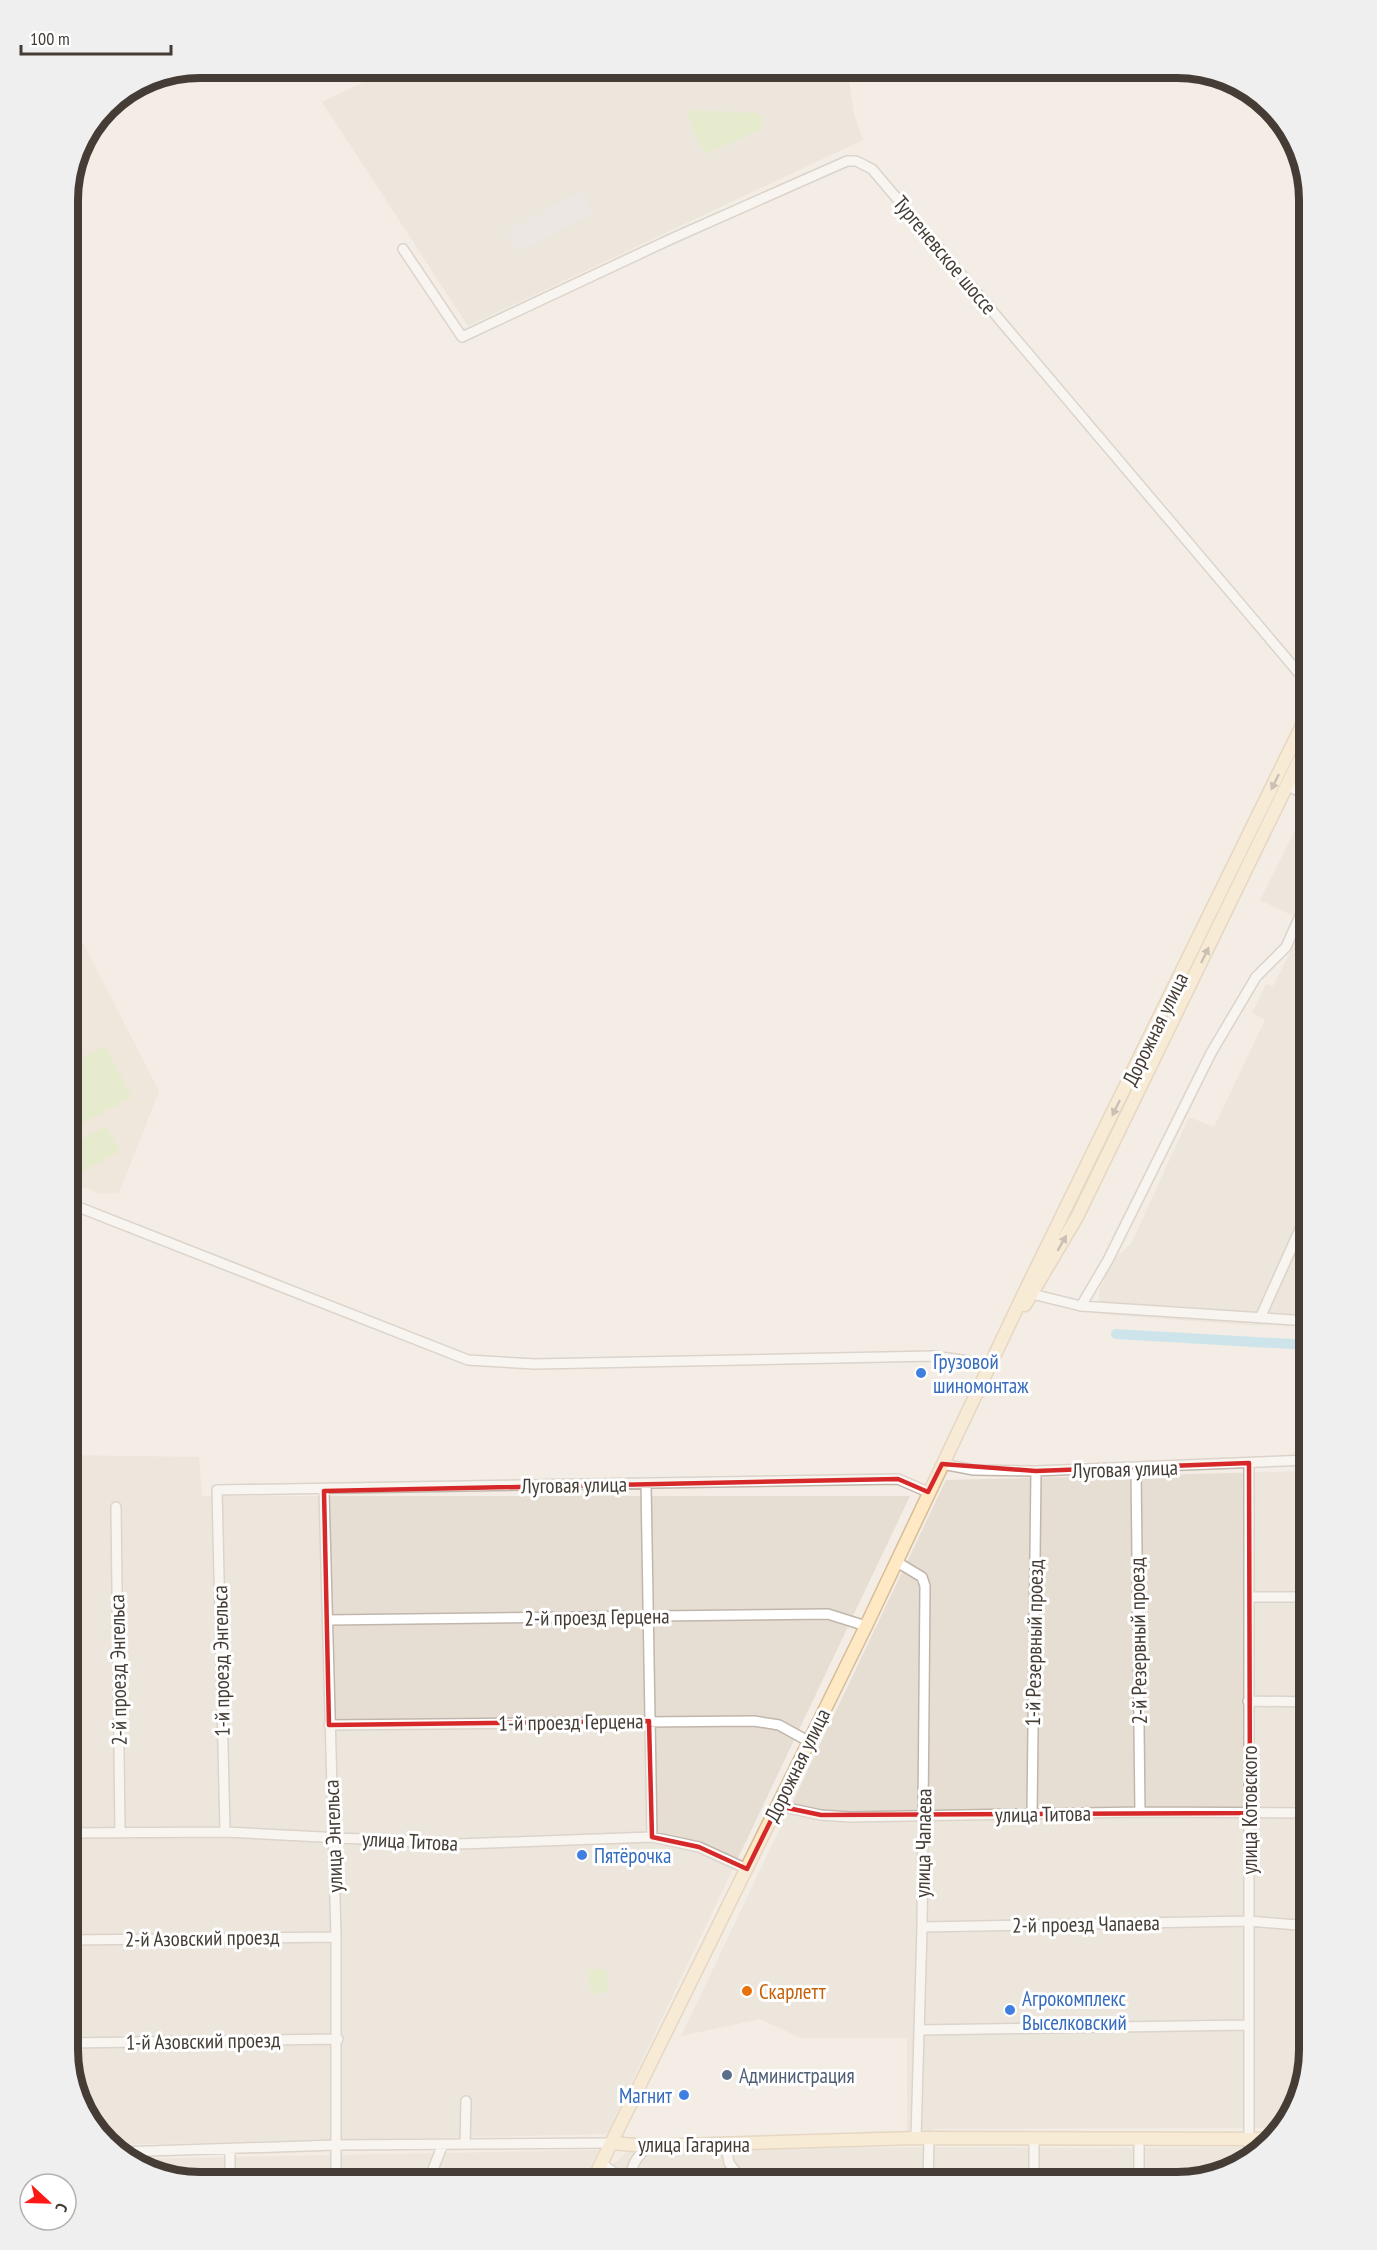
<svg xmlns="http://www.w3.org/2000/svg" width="1377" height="2250" font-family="'PT Sans Narrow',sans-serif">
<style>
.residential{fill:#e7ded3}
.education{fill:#ece0cf}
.green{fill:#d5e8ae}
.parking{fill:#e4e0de}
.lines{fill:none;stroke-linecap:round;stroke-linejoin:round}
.canal{stroke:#a1dbf0;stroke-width:10}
.street-casing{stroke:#c1b6ab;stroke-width:12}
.secondary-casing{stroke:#d6bd97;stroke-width:15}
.street{stroke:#fff;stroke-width:9}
.secondary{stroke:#ffe8c4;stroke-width:12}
.oneway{fill:#998a75}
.marked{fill:none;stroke:#d62828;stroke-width:4.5;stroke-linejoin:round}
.shop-dot{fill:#3f7fe0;stroke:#fff;stroke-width:2}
.food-dot{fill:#e8710a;stroke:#fff;stroke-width:2}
.service-dot{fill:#5c6f8a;stroke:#fff;stroke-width:2}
.labels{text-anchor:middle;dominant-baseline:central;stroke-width:6;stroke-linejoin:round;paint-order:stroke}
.street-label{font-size:21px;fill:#453d35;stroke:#fff}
.shop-label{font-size:21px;fill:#366cbe;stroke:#fff;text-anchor:start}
.food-label{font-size:21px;fill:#c56008;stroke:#fff;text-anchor:start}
.service-label{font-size:21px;fill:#4e5e75;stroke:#fff;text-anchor:start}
.rim{fill:none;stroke:#453d35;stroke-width:8}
</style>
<rect width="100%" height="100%" fill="#f3ede5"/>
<!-- residential -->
<path class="residential" d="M393 68H847L854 114 863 140 468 326 322 102Z
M1306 809 1309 810V879L1293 916 1260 900Z
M1309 923V1326L1247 1325 1099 1314V1291L1112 1260 1131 1244 1189 1117 1214 1127 1265 1020 1252 1013 1266 984 1273 986 1298 937 1302 938Z
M68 1455 199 1457 202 1496H910L607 2134 113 2145 81 2108 68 2050Z
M1309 1471V2050L1287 2123 1282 2128 935 2129 929 2132H907V2038H801L760 2019 681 2036 946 1480Z
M909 2147 1108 2148 1260 2147 1235 2169 1177 2182H600L606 2170 628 2151Z
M599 2150 583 2182H192L125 2159Z"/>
<!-- education -->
<path class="education" d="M68 914 159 1091 119 1193 100 1194 68 1181Z"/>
<!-- green -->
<path class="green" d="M692 110 756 113 762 116V129L705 154 687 116Z
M105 1046 132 1097 68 1131V1066Z
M106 1126 120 1151 82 1172 69 1147Z
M606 1969 608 1992 591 1994 588 1970Z"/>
<!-- parking -->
<path class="parking" d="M581 192 592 213 518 252 507 231Z"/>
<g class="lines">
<!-- canal -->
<path class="canal" d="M1116 1334 1309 1345"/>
<!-- street casing -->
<g class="street-casing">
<path id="street" d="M403 249 462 337 671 239 847 161H856L872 169 1309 685
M1288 786 1309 796
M68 1203 468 1360 535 1364 933 1356 990 1364
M1032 1294 1081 1306 1309 1321
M1081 1306 1108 1260 1211 1053 1256 977 1286 947 1309 896
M1260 1318 1309 1209
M1249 1463V2157
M942 1464 974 1470 1036 1471 1309 1460
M1136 1469 1140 1812
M646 1483 652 1837
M324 1491 336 1937V2182
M116 1507 120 1832
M897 1562 922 1577 925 1586 922 1927 916 2138
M1249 1597H1309
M327 1620 828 1614 866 1626
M1248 1701 1309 1702
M329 1725 754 1721 779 1725 808 1741
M778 1806 821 1815 850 1817 1140 1812 1309 1813
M1032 1814 1036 1471
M225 1832 217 1490 898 1479 928 1492
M68 1833 225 1832 458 1844 652 1837 699 1847 747 1869
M922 1927 1249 1921 1309 1926
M68 1940 336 1937
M920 2030 1248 2025
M68 2043 338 2039
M1034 2139V2182
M465 2144 466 2101
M726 2145 729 2163 744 2182
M230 2150V2182
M119 2152 336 2145 611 2143
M601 2163 627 2182
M428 2182 443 2144
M634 2182C627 2168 638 2156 648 2146
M928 2182 929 2139
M1139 2182V2139"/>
</g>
<!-- secondary casing -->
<g class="secondary-casing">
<path id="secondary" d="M1025 1305 1077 1217 1309 740
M611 2143 648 2146 916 2138 1270 2139
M592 2182 866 1626 1027 1287 1309 711"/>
</g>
<!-- street -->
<use href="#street" class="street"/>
<!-- secondary -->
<use href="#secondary" class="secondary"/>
</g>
<!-- one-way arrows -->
<defs><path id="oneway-solid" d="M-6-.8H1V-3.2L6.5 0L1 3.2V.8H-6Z" transform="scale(1.5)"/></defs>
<g class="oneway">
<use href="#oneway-solid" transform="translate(1275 782) rotate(116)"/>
<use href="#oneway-solid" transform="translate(1205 955) rotate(-64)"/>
<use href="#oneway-solid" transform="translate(1116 1108) rotate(116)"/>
<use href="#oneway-solid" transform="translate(1062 1243) rotate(-60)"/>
</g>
<!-- marked area -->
<path d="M0 0H1377V2250H0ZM1249 1463 1250 1813 821 1815 778 1806 747 1869 699 1847 652 1837 649 1721 329 1725 324 1491 898 1479 928 1492 942 1464 1036 1471Z" fill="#f3ede5" fill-opacity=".55" fill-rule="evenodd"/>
<path class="marked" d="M1249 1463 1250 1813 821 1815 778 1806 747 1869 699 1847 652 1837 649 1721 329 1725 324 1491 898 1479 928 1492 942 1464 1036 1471Z"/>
<!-- markers -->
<g class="shop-dot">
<circle cx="921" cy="1373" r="6"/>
<circle cx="582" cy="1855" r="6"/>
<circle cx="1010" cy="2010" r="6"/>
<circle cx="684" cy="2095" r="6"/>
</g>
<circle class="food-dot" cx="747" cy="1991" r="6"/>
<circle class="service-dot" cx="727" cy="2075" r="6"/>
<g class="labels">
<!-- street labels -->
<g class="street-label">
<text transform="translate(945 255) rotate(50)">Тургеневское шоссе</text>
<text transform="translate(1155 1029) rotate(-64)">Дорожная улица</text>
<text transform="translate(1125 1469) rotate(-2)">Луговая улица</text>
<text transform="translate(574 1485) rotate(-1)">Луговая улица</text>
<text transform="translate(597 1617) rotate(-1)">2-й проезд Герцена</text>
<text transform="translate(1138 1641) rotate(-91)">2-й Резервный проезд</text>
<text transform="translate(1034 1643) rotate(-89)">1-й Резервный проезд</text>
<text transform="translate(221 1661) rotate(-91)">1-й проезд Энгельса</text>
<text transform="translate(118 1670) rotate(-91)">2-й проезд Энгельса</text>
<text transform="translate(571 1722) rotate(-1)">1-й проезд Герцена</text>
<text transform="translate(797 1765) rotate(-64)">Дорожная улица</text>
<text transform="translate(1249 1810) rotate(-90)">улица Котовского</text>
<text transform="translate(1043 1814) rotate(-1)">улица Титова</text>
<text transform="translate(333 1836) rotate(-92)">улица Энгельса</text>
<text transform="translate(410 1841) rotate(3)">улица Титова</text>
<text transform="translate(923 1843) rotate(-89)">улица Чапаева</text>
<text transform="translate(1086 1924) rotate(-1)">2-й проезд Чапаева</text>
<text transform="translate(202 1938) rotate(-1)">2-й Азовский проезд</text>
<text transform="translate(203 2041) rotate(-1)">1-й Азовский проезд</text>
<text x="694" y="2144">улица Гагарина</text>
</g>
<!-- shop labels -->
<g class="shop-label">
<text x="933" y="1361">Грузовой<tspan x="933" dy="24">шиномонтаж</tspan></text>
<text x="594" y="1855">Пятёрочка</text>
<text x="1022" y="1998">Агрокомплекс<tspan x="1022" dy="24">Выселковский</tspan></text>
<text x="672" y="2095" text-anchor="end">Магнит</text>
</g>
<!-- food labels -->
<g class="food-label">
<text x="759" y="1991">Скарлетт</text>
</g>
<!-- service labels -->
<g class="service-label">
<text x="739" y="2075">Администрация</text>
</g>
</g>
<!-- crop -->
<path d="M0 0H1377V2250H0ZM200 78H1177A122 122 0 0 1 1299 200V2050A122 122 0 0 1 1177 2172H200A122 122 0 0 1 78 2050V200A122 122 0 0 1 200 78Z" fill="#f0efef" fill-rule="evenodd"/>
<path class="rim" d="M200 78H1177A122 122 0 0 1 1299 200V2050A122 122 0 0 1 1177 2172H200A122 122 0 0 1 78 2050V200A122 122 0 0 1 200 78Z"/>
<!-- north arrow -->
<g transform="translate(48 2202) rotate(112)"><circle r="28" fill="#ffffff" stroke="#b5b1ae" stroke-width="1.5"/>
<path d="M0-4.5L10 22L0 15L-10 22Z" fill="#fb1815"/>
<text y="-9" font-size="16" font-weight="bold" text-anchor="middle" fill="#453d35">С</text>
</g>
<!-- scale -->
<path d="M21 45v9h150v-9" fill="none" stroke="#453d35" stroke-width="3"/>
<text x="30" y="45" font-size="18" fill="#453d35" stroke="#ffffff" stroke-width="4.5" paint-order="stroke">100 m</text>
</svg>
